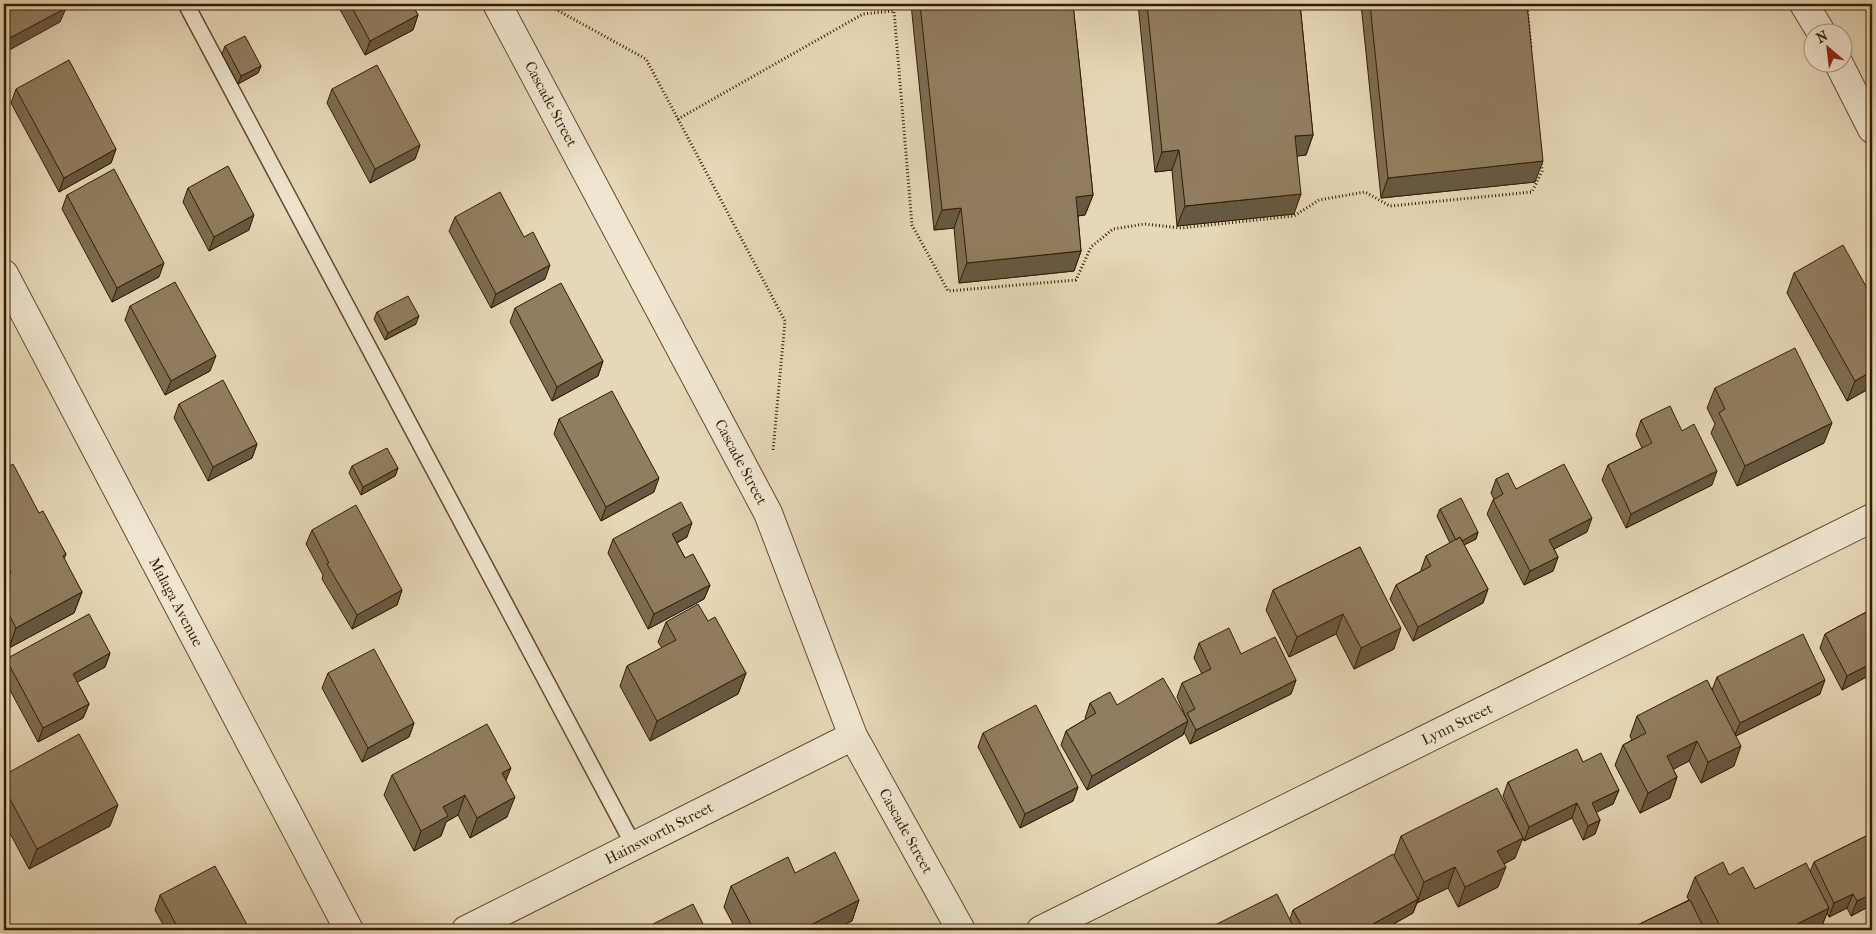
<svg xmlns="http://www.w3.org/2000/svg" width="1876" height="934" font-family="'IM FELL French Canon',serif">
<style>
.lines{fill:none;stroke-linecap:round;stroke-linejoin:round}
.service-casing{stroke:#614b2e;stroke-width:18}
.minor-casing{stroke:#614b2e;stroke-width:30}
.path{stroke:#351c00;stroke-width:3;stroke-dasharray:1 2.5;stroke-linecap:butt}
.service{stroke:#efe5d0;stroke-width:15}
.minor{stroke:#efe5d0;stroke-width:28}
.wall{fill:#7d6c52;stroke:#351c00}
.shaded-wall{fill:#665842;stroke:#351c00}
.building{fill:#917d5f;stroke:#351c00}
.labels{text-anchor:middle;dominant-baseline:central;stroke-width:4.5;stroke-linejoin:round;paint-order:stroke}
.street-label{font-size:15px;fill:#351c00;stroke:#efe5d0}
</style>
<rect width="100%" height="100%" fill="#e6d7b6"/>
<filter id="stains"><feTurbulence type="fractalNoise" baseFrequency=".004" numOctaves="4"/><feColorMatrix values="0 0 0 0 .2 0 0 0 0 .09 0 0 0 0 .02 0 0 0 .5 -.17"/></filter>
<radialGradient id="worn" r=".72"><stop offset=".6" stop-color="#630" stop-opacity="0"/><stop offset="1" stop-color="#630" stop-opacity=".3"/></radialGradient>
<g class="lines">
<!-- service casing -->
<g class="service-casing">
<path id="service" d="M186 4 634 846"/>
</g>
<!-- minor casing -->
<g class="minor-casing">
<path id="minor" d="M497 4 768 513 853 736 961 930
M1804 4 1821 32
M1838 62 1872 129
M4 274 349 930
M466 930 853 736
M1041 930 1872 518"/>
</g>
<!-- path -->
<path class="path" d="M546 4 646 59 678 119 863 14 894 11 912 225 948 291 1076 280 1091 247 1113 229 1145 224 1181 228 1294 216 1319 200 1365 192 1390 206 1532 192 1542 171 1541 161
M1527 4 1531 48
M678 119 785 321 773 451"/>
<!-- service -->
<use href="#service" class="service"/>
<!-- minor -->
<use href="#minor" class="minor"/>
</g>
<!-- wall -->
<path class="wall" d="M337 4H412L418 15 413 30 365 55Z
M911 4H1073L1093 195 1085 215 1078 216 1081 251 1074 271 959 283 954 228 934 230Z
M1138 4H1300L1313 135 1306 155 1297 156 1294 214 1177 226 1172 170 1155 172Z
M1361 4H1527L1535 182 1381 198Z
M225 46 261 66 258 73 238 84 222 54Z
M16 89 116 149 111 163 59 192 11 103Z
M332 89 420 145 415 159 370 183 327 103Z
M188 188 249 230 209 251 183 202Z
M67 195 159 277 112 302 62 209Z
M455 217 545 279 491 308 449 231Z
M1794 273 1872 297V387L1847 401 1787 293Z
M130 306 210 371 165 395 125 320Z
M515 308 603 361 598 376 552 401 510 322Z
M377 312 416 324 385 340 374 319Z
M1715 388 1824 443 1737 486 1711 433 1715 424 1707 408Z
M179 404 257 444 252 458 208 481 174 418Z
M559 419 654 492 601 521 554 434Z
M1641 420 1682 431 1712 485 1626 528 1602 480 1608 465 1642 448 1636 435Z
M352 466 398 468 395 476 361 495 349 473Z
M4 469 39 513 66 554 64 560 82 592 74 613 9 648 4 639Z
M1496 479 1516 489 1587 532 1554 549 1558 557 1553 571 1524 585 1487 514 1493 500 1494 499 1491 493Z
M1440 509 1478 532 1476 539 1464 545 1488 589 1483 603 1413 641 1390 599 1396 585 1421 571V570L1426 556 1450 543 1437 516Z
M312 530 402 590 397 605 352 629 322 579 323 575 306 544Z
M687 537 677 543 685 558 710 585 704 599 648 629 608 553 613 539Z
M1360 547 1394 649 1354 669 1336 634 1289 657 1266 610 1273 590Z
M1872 609V674L1842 690 1820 648 1825 634Z
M708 621 746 673 738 694 650 741 620 686 627 666 662 648 658 642 666 622Z
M1199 643 1241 654 1296 680 1291 694 1190 744 1184 732 1183 735 1087 790 1061 745 1066 731 1086 719 1085 718 1090 703 1186 717 1177 697 1182 683 1202 674 1194 658Z
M110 653 105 667 77 682 89 704 83 718 38 742 4 679V664L6 659Z
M328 673 414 723 409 737 362 762 322 688Z
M1717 677 1820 694 1736 736 1734 766 1701 783 1689 761 1673 769 1677 777 1670 798 1640 813 1615 765 1623 745 1632 740 1630 736 1637 716 1712 690Z
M983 733 1078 787 1073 801 1020 828 978 747Z
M1583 762 1619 790 1613 804 1596 812 1600 820 1595 834 1583 840 1572 818 1524 841 1503 796 1508 782Z
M4 775 110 826 29 869 4 822Z
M392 775 506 781 507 817 470 838 458 815 446 822 441 836 414 851 384 795Z
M1872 833V905L1851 916 1847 908 1829 917 1827 913 1821 928 1817 930H1627L1689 900 1687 897 1695 877 1729 875 1755 889 1810 872 1814 862Z
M1401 836 1515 858 1504 864 1498 887 1458 907 1448 888 1417 903 1413 913 1383 930H1205L1290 919 1293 910 1394 856Z
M795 873 859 900 852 921 833 930H736L724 907 731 886Z
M160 895 250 930H166L155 910Z"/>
<!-- shaded-wall -->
<path class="shaded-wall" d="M66 8 60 22 4 53V41Z
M418 15 413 30 365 55 370 41Z
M261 66 258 73 238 84 241 76Z
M1313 135 1306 155 1288 157 1295 136Z
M420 145 415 159 370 183 375 169Z
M116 149 111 163 59 192 64 178Z
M1179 150 1172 170 1155 172 1162 152Z
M1543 161 1535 182 1381 198 1388 178Z
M1301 194 1294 214 1177 226 1185 206Z
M1093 195 1085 215 1068 217 1076 197Z
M961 208 954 228 934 230 942 210Z
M254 215 249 230 209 251 214 237Z
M1081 251 1074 271 959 283 967 263Z
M164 263 159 277 112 302 117 288Z
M550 265 545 279 491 308 496 294Z
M419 316 416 324 385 340 388 333Z
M216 356 210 371 165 395 171 381Z
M603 361 598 376 552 401 557 387Z
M1872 371V387L1847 401 1855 381Z
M1832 423 1824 443 1737 486 1745 466Z
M257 444 252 458 208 481 213 467Z
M398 468 395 476 361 495 363 487Z
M1717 471 1712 485 1626 528 1631 514Z
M659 478 654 492 601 521 606 507Z
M1592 518 1587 532 1544 554 1549 540Z
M692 523 687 537 666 548 672 534Z
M1478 532 1476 539 1454 550 1457 543Z
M1558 557 1553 571 1524 585 1530 571Z
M710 585 704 599 648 629 654 614Z
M1488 589 1483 603 1413 641 1418 627Z
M402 590 397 605 352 629 357 615Z
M82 592 74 613 9 648 16 628Z
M1343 614 1336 634 1289 657 1297 637Z
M1401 628 1394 649 1354 669 1361 648Z
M110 653 105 667 67 688 73 674Z
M1872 663V674L1842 690 1847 676Z
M746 673 738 694 650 741 657 721Z
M1296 680 1291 694 1190 744 1196 730Z
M1825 680 1820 694 1734 737 1740 723Z
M89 704 83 718 38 742 43 728Z
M1188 721 1183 735 1087 790 1092 776Z
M414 723 409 737 362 762 368 748Z
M1697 741 1689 761 1659 777 1667 756Z
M1741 746 1734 766 1701 783 1708 762Z
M511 768 503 788 502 773Z
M1677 777 1670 798 1640 813 1648 793Z
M1078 787 1073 801 1020 828 1025 814Z
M1619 790 1613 804 1587 817 1592 803Z
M465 795 458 815 446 822 441 836 414 851 421 831 443 807Z
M515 797 507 817 470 838 477 818Z
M1577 803 1572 818 1524 841 1529 827Z
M118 805 110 826 29 869 37 849Z
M1600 820 1595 834 1583 840 1588 826Z
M1523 838 1515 858 1490 871 1497 851Z
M1455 867 1448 888 1417 903 1424 882Z
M1506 867 1498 887 1458 907 1465 887Z
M1853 894 1847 908 1829 917 1834 903Z
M1872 894V905L1851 916 1857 901Z
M1418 899 1413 913 1383 930H1362Z
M859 900 852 921 833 930H801Z
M1829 908 1821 928 1817 930H1785Z"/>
<!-- building -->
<path class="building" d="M4 4H63L66 8 4 41Z
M350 4H412L418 15 370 41Z
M920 4H1073L1093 195 1076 197 1081 251 967 263 961 208 942 210Z
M1147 4H1300L1313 135 1295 136 1301 194 1185 206 1179 150 1162 152Z
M1370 4H1527L1543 161 1388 178Z
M245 36 261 66 241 76 225 46Z
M69 60 116 149 64 178 16 89Z
M377 65 420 145 375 169 332 89Z
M228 166 254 215 214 237 188 188Z
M114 169 164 263 117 288 67 195Z
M500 192 524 237 533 232 550 265 496 294 455 217Z
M1843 245 1872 297V371L1855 381 1794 273Z
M175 282 216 356 171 381 130 306Z
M561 283 603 361 557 387 515 308Z
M408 296 419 316 388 333 377 312Z
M1795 348 1832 423 1745 466 1719 413 1725 409 1715 388Z
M223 380 257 444 213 467 179 404Z
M612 391 659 478 606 507 559 419Z
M1670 406 1682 431 1694 424 1717 471 1631 514 1608 465 1652 443 1641 420Z
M387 448 398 468 363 487 352 466Z
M13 464 39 513 43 511 66 554 63 556 82 592 16 628 4 605V576L11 573 4 559V469Z
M1564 464 1592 518 1549 540 1558 557 1530 571 1493 500 1503 494 1496 479 1508 473 1516 489Z
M1461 498 1478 532 1462 541 1460 537 1456 540 1440 509Z
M681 502 692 523 672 534 685 558 693 554 710 585 654 614 613 539Z
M356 505 402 590 357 615 327 564 329 563 312 530Z
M1460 537 1488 589 1418 627 1396 585 1431 566 1426 556Z
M1360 547 1401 628 1361 648 1343 614 1297 637 1273 590Z
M698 604 708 621 715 617 746 673 657 721 627 666 676 640 666 622Z
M1872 609V663L1847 676 1825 634Z
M89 614 110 653 73 674 89 704 43 728 6 659Z
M1229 628 1241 654 1275 637 1296 680 1196 730 1187 713 1195 709 1182 683 1211 669 1199 643Z
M1803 634 1825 680 1740 723 1717 677Z
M374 649 414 723 368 748 328 673Z
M1163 678 1188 721 1092 776 1066 731 1096 713 1090 703 1110 692 1117 705Z
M1707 680 1741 746 1708 762 1697 741 1667 756 1677 777 1648 793 1623 745 1646 733 1637 716Z
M1036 705 1078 787 1025 814 983 733Z
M487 724 511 768 502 773 515 797 477 818 465 795 443 807 448 816 421 831 392 775Z
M79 734 118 805 37 849 4 788V775Z
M1577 749 1583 762 1601 753 1619 790 1592 803 1600 820 1588 826 1577 803 1529 827 1508 782Z
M1497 788 1523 838 1497 851 1506 867 1465 887 1455 867 1424 882 1401 836Z
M1872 833V894L1857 901 1853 894 1834 903 1814 862Z
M835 852 859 900 801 930H754L731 886 788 857 795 873Z
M1393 854 1418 899 1362 930H1304L1293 910Z
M1723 862 1729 875 1743 867 1755 889 1806 863 1829 908 1785 930H1722L1695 877Z
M215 866 250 930H179L160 895Z
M1277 894 1295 930H1205Z
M1690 900 1705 930H1627Z
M693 904 706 930H641Z"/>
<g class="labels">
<!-- street labels -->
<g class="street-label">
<text transform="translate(551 104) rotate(62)">Cascade Street</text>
<text transform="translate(741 462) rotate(62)">Cascade Street</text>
<text transform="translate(176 602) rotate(62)">Malaga Avenue</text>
<text transform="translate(1457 724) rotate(-26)">Lynn Street</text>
<text transform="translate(906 831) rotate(61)">Cascade Street</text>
<text transform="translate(659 833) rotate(-27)">Hainsworth Street</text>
</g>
</g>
<!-- margin -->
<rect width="1876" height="934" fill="none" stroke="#e6d7b6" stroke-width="20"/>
<rect x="5" y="5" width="1866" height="924" fill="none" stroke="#351c00" stroke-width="2.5"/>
<rect x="10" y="10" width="1856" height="914" fill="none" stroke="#351c00"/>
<!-- north arrow -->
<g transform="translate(1828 48) rotate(332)"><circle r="24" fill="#efe5d0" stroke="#a5957d"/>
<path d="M0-4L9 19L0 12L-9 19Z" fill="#8f2418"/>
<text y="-8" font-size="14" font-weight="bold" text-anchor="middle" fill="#351c00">N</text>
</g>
<rect width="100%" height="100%" filter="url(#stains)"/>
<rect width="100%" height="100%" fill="url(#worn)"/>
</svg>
